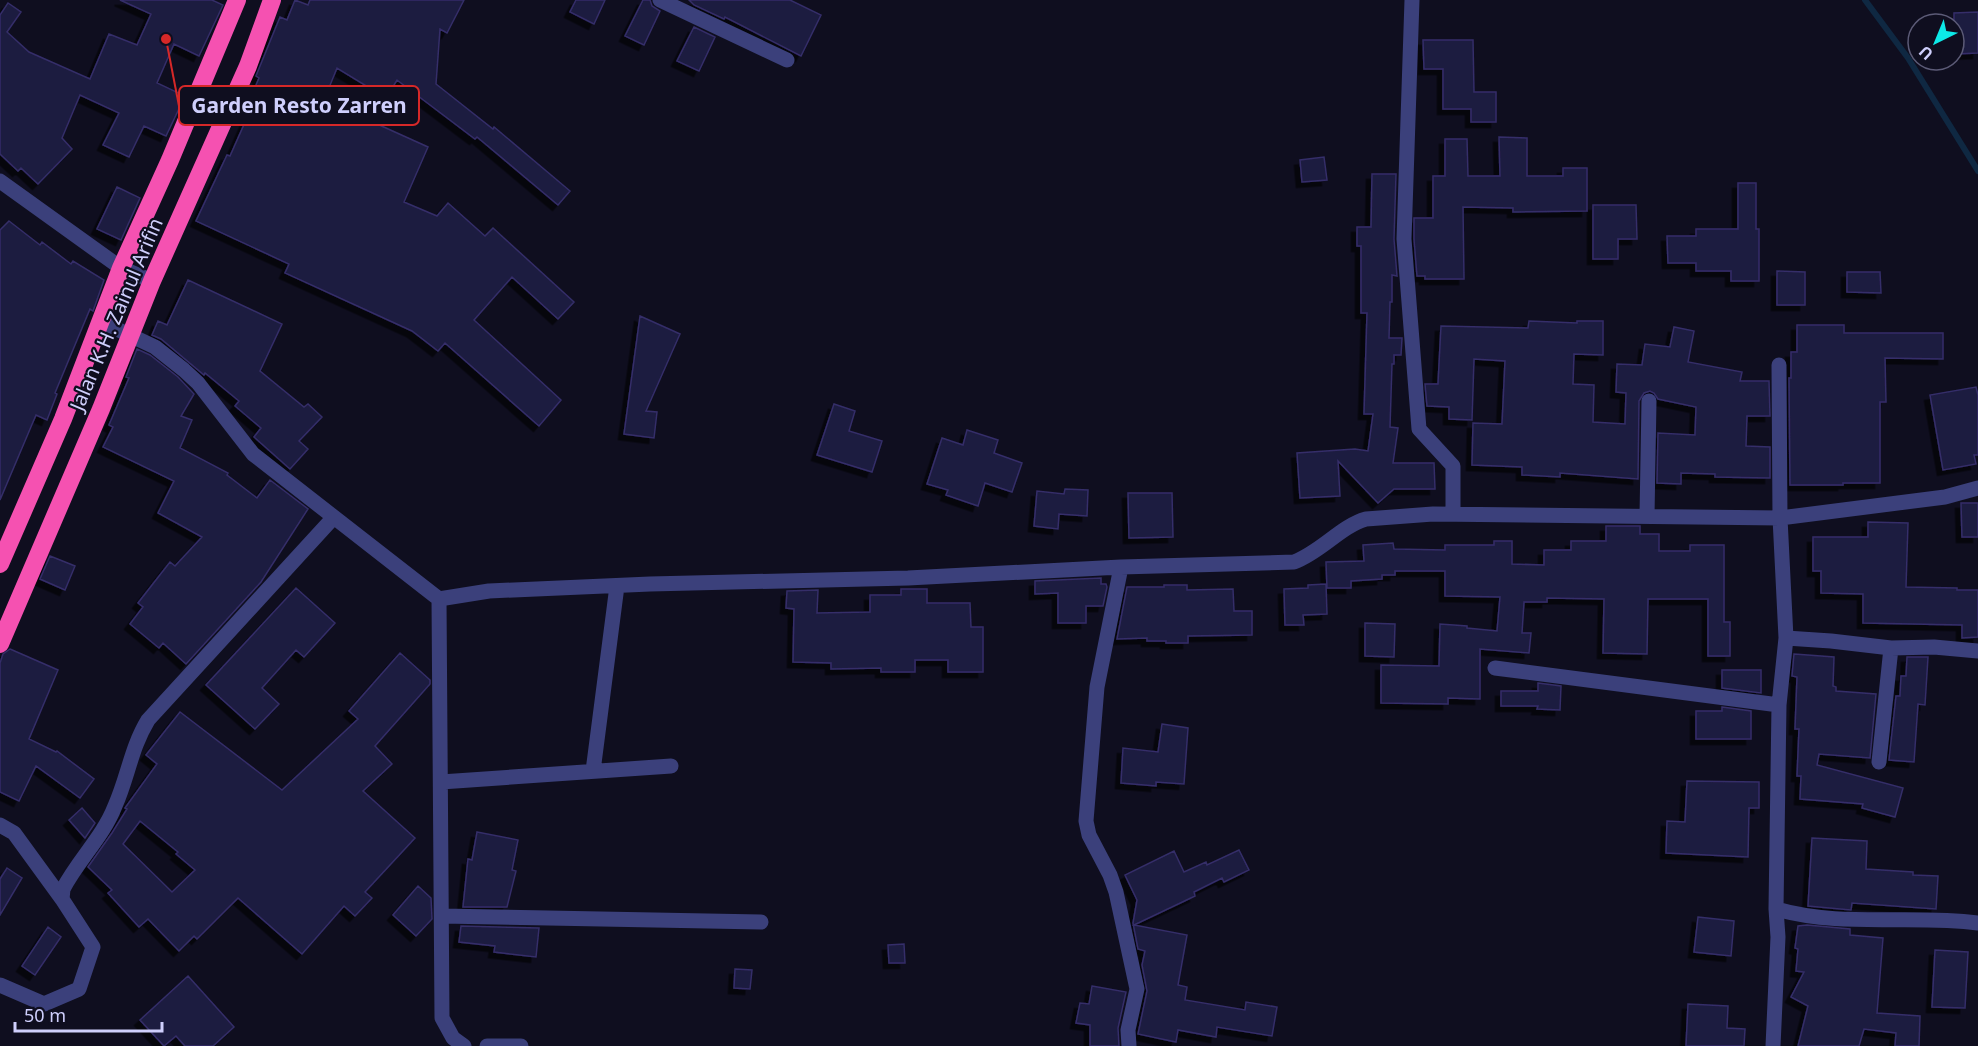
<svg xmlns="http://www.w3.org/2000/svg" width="1978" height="1046" font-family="'Noto Sans',sans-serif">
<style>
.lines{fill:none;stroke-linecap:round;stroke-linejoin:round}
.stream{stroke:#0f2842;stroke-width:6}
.building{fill:#1e1b3f;stroke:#342e69;stroke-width:1.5;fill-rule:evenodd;filter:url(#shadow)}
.minor{stroke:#3b407b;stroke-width:15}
.highway{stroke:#f551b1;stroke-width:18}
.labels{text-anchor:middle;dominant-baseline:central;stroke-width:4.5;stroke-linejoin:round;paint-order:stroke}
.street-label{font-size:20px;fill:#cfcffc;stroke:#0f0e1f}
.leader{fill:none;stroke:#d62828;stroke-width:2}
.callout-dot{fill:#d62828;stroke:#0f0e1f;stroke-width:2}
.callout{fill:#0f0e1f;stroke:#d62828;stroke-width:2}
.callout-label{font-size:21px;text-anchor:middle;font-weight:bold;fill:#cfcffc}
</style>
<defs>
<filter id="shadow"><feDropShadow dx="-5.5" dy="5.5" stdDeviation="0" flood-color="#0009"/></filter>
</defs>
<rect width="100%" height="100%" fill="#0f0e1f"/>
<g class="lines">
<!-- stream -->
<path class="stream" d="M1865 0 1908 58 1978 171"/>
</g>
<!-- building -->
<path class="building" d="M120 0H212L223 5 199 56 174 44 157 83 185 96 166 136 144 126 129 157 103 145 119 113 80 95 62 138 72 149 38 184 21 168 18 171 0 154V15L8 3 21 12 7 32 29 52 90 79 109 34 137 45 151 14Z
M295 0 308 5 310 0H464L447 33 440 29 436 84 493 129 494 127 570 191 558 205 477 137 475 139 397 80 386 98 337 68 324 100 428 147 404 202 437 216 448 203 485 236 493 228 574 302 558 319 512 277 474 320 561 400 539 426 445 343 438 351 412 331 285 273 289 264 196 221 227 155 230 156 250 111 246 109 259 78 256 76 280 17 287 20Z
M576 0H605L594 24 570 12Z
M643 0H650L652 6 660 11 644 45 625 36Z
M689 0H790L821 15 801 56 725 17 724 19 694 5Z
M1978 12V53L1954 54V13Z
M694 27 715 37 699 71 677 61Z
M1423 40H1473L1474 92H1496V122H1471V109H1443V69H1424Z
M1499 137 1527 138V176H1563V168H1587V211L1513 212V208L1463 207 1464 279H1425V276H1417L1414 239V218H1433V176H1445V139H1467L1468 176H1500Z
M1324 157 1327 180 1302 182 1300 160Z
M1372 174H1396L1394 239 1397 276 1392 275V302H1390L1389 338H1402L1401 355H1394V364H1392L1390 427 1398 428 1393 463H1434L1435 489H1394L1378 503 1338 461 1340 496 1300 498 1297 453 1355 449 1368 451 1373 414H1364L1367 313H1361V246H1357V227H1371Z
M1738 183H1756V229H1759V281H1731V271H1696V263H1668L1667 236H1696V229H1738Z
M117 187 140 198 121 240 97 229Z
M1593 205H1636L1637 239H1618V259H1593Z
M9 221 40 245 42 242 71 264 73 261 104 280 93 311 90 309 55 393 57 394 47 420 36 415 0 500V230Z
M1777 271 1805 272V305H1777Z
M1847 272H1880L1881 293 1847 292Z
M188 280 282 324 260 371 304 407 308 404 322 417 299 441 308 449 290 469 254 437 261 428 235 406 239 401 205 373 204 375 161 339 152 335 158 321 167 325Z
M640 316 680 334 646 411 657 412 654 438 624 434Z
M1529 321 1577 323V321H1603V355L1574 354 1573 384 1594 385 1593 422 1625 424 1626 393 1616 392 1617 364 1642 365 1645 344 1670 347 1674 327 1694 331 1688 362 1742 372 1740 381H1769L1770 416H1747L1746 446 1770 447V478L1715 477V474L1681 473V484L1657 483 1658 433 1695 435 1696 407 1658 399 1654 393 1650 391 1644 393 1639 401 1638 479 1560 473V477L1522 475V467L1472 465 1473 423 1502 424 1505 361 1474 359 1472 420 1449 419V407L1427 406 1425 384H1438L1441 326 1528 328Z
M1797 325H1844V333H1943V359L1885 358 1886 402H1880V483H1843V485H1790L1789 380V378H1791V352H1797Z
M137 349 150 355 178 377 194 394 181 416 192 420 180 448 228 473 227 475 257 498 270 480 308 509 261 582 186 664 163 643 159 648 130 624 143 607 138 603 170 562 175 566 202 537 158 513 174 481 103 447 113 427 109 425 129 378 126 377Z
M1976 387 1978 395V455H1974L1976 464 1943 470 1930 395Z
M834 404 855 411 849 431 882 441 872 472 817 455Z
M967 430 998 440 994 453 1022 463 1012 492 985 483 978 506 946 495 948 490 927 484 942 438 963 445Z
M1065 489 1088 490 1087 516 1059 514 1058 529 1034 526 1037 491 1064 494Z
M1128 493H1172L1173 537 1129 538Z
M1961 503H1978V537H1962Z
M1868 522 1908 523 1906 587 1957 588V590H1978V637L1962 638V625L1863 623V594L1821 593V571H1813V537H1868Z
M1606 526H1640V534H1659V551H1690V545H1724V622H1730V656H1708V599H1648L1647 654 1603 653 1604 599 1547 598V602H1524L1522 633H1531L1529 653 1480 649V699L1448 698V704L1381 703V665L1439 666 1440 624 1467 626V628L1497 631 1500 597 1445 596V571H1395V575H1382V579L1351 581V588H1327L1326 562 1364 561 1363 545 1393 543 1394 549 1445 550V545H1494V541H1512V564L1544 565V550H1571V541H1606Z
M50 556 75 566 65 590 40 579Z
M1101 578V584H1106L1107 587 1103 606H1086V623H1058V593L1035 594V581Z
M1326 584 1327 614 1303 615 1304 625H1285L1284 589 1308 588V585Z
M1164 585H1187V590L1233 589 1234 611H1252V635L1188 636V643H1166V641H1147V638L1117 639 1127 587H1164Z
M296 588 335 623 304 657 296 650 262 688 279 704 255 729 206 685Z
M901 589H927V603H970L971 627H983V672H948V660H915V672H881V668L831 669V663L793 662 794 609 786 608 787 591 818 590 817 613 870 612V595H901Z
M1365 623 1395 624 1394 657 1365 656Z
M10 649 58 670 29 739 56 752 57 751 94 779 80 798 36 766 19 801 0 792V663L3 654Z
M400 653 430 680V684L375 746 392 764 363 791 415 838 365 892 372 898 355 916 344 906 302 954 238 898 197 939 194 936 179 951 148 919 139 927 108 893 112 890 88 867 112 833 127 809 125 808 157 764 146 755 180 712 282 790 358 719 349 711ZM140 821 178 852 176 854 195 870 172 892 123 844Z
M1794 654 1834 657 1833 686 1836 687V691L1876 694 1870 758 1819 754 1817 765 1903 788 1895 817 1862 808 1863 804 1800 799 1801 776H1797L1799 729H1795L1797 677 1792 676Z
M1907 657H1928L1925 705 1918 704 1914 762 1889 760 1896 696H1900L1901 676H1906Z
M1722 670H1761V693L1722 688Z
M1538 683 1561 686 1560 710 1537 709 1538 706H1501V691H1538Z
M1722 707 1751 711V739H1696V711H1722Z
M1162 724 1188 728 1184 784 1156 782V786L1121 783 1123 748 1158 752Z
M1687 781 1759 782V808H1749L1748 857 1666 853 1667 821 1685 822Z
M82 808 95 823 85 838 69 820Z
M477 832 518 840 512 870 516 871 507 907H463L468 859 472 860Z
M1812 838 1867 841 1866 869 1913 872V875L1938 876 1936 909 1852 903 1851 910 1808 906Z
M1239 850 1249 870 1224 882 1222 878 1194 892 1195 896 1134 925 1187 935 1178 985 1187 987 1185 1000 1245 1010 1246 1002 1277 1007 1272 1036 1217 1027 1216 1037 1178 1030 1176 1042 1138 1034 1147 991 1142 965 1145 951 1138 949 1133 923 1137 900 1125 875 1174 851 1184 872 1206 862 1207 865Z
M7 868 22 878 0 915V879Z
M418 886 431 898 432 919 416 936 393 915Z
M1698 917 1734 921 1731 956 1694 952Z
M1807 925 1850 929V935L1883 938 1877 1013 1920 1016 1919 1046H1895L1896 1033 1864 1029 1859 1046H1798L1808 1006 1791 997 1804 972 1796 971 1798 949 1795 948 1798 926Z
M461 926 539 928 536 957 494 952 495 946 459 942Z
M48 927 61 937 35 975 22 966Z
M904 944 905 963H889L888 945Z
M1935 950 1968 952 1965 1008 1932 1007Z
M735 969 752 970 750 989 734 988Z
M188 976 234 1027 213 1046H185L176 1036 164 1046 140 1020Z
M1092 986 1126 992 1118 1028 1119 1046H1090V1025L1076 1023 1080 1003 1089 1004Z
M1688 1004 1728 1006 1727 1028 1745 1029 1744 1046H1686Z"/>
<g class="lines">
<!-- minor -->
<path class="minor" d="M660 0 787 60
M1412 0 1404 239 1419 429 1453 466V514
M0 181 121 268 152 281
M102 322 155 347 184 370 198 383 253 454 439 599 489 591 650 584 908 578 1121 567 1294 562C1321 552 1341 526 1366 519L1433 514 1780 518 1945 497 1978 488
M1647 516 1649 401
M1121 567 1097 687 1086 821 1089 835 1110 875 1116 892 1137 989 1128 1030 1129 1046
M439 599 442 1018 453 1038 464 1046
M1786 638 1831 641 1891 648 1934 647 1978 651
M1495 668 1779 705
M1879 762 1891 648
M593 771 617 586
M441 782 671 766
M0 825 14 833 62 899
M1776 909C1841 928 1912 914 1978 923
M442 916 761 922
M0 985 44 1004 79 989 93 947 62 899 63 889C78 860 103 837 115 806 128 777 131 748 148 720L334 517
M487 1046H521
M1773 1046 1778 937 1776 909 1779 705 1786 638 1780 518 1779 365"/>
<!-- highway -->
<path class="highway" d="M0 564 63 419 121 268 170 160 237 0
M0 644 101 409 152 281 248 66 272 0"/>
</g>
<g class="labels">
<!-- street labels -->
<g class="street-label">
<text transform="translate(116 314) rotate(-67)">Jalan K.H. Zainul Arifin</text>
</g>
</g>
<!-- callouts -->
<path class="leader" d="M166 39L179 106"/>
<circle class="callout-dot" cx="166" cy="39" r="6"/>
<rect class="callout" x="179" y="86" width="240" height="39" rx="6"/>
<g class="callout-label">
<text x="299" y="113">Garden Resto Zarren</text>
</g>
<!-- north arrow -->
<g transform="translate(1936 42) rotate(223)"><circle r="28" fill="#0f0e1f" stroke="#5c5b77" stroke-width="1.5"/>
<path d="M0-4.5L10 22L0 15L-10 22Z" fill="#0de9e8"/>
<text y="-9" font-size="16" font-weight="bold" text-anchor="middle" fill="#cfcffc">U</text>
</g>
<!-- scale -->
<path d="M15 1022v9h147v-9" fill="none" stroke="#cfcffc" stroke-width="3"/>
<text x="24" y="1022" font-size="18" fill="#cfcffc" stroke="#0f0e1f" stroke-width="4.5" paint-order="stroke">50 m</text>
</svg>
